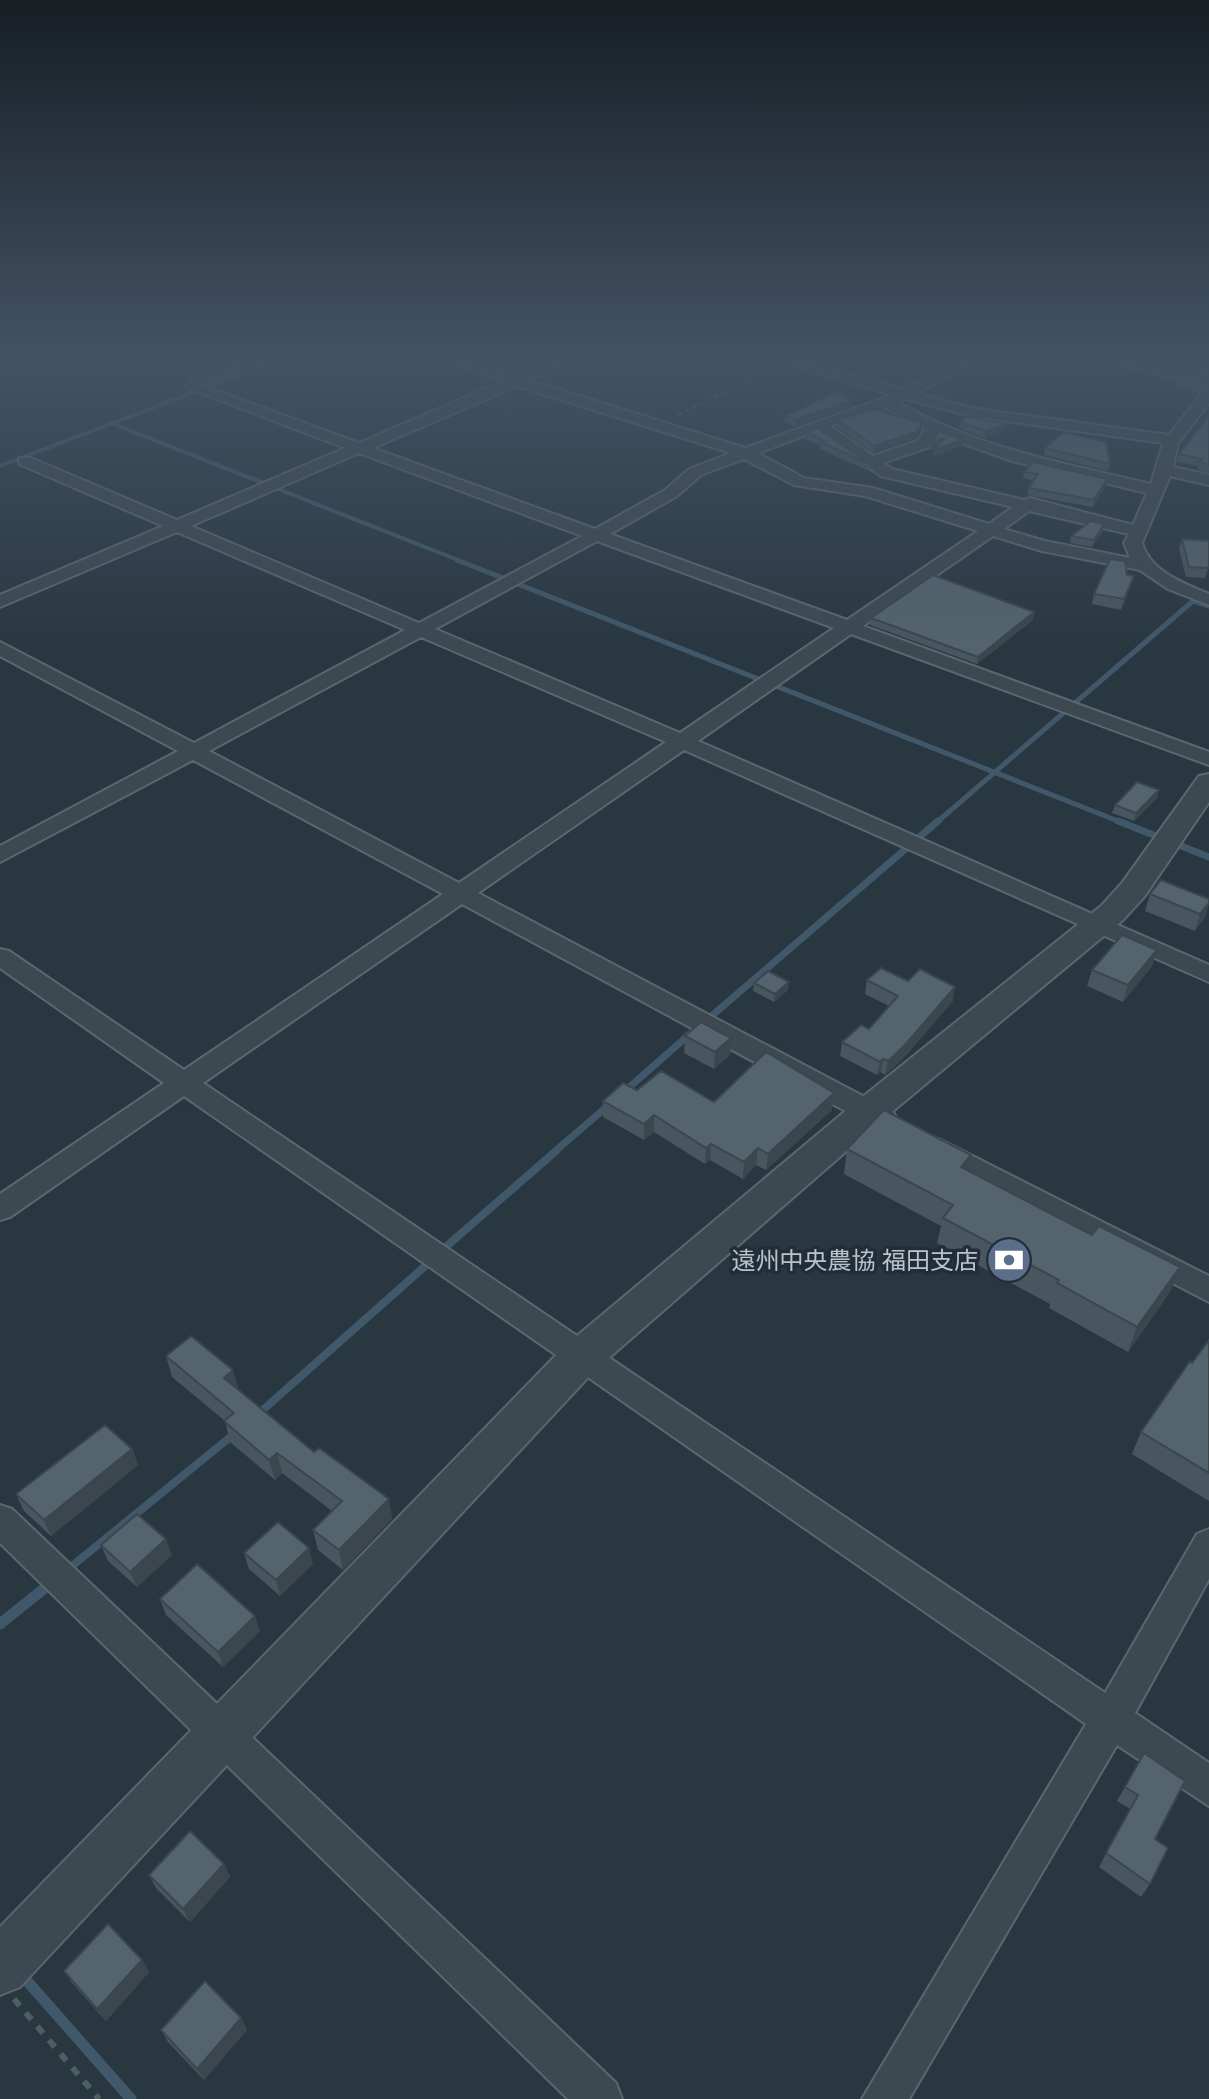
<svg xmlns="http://www.w3.org/2000/svg" width="1209" height="2099" font-family="'DM Sans','Noto Sans JP',sans-serif">
<style>
.lines{fill:none;stroke-linecap:round;stroke-linejoin:round}
.stream-far4{stroke:#405869;stroke-width:4}
.stream-far3{stroke:#405869;stroke-width:5}
.stream-far2{stroke:#405869;stroke-width:7}
.stream-far1{stroke:#405869;stroke-width:8}
.stream{stroke:#405869;stroke-width:11}
.minor-casing{stroke:#5b666e;stroke-width:4}
.tertiary-casing{stroke:#5b666e;stroke-width:4}
.path-far1{stroke:#4b605f;stroke-width:2;stroke-dasharray:4 4;stroke-linecap:butt}
.path{stroke:#4b605f;stroke-width:6;stroke-dasharray:9 9;stroke-linecap:butt}
.minor{fill:#3d4951;fill-rule:evenodd}
.tertiary{fill:#3d4951;fill-rule:evenodd}
.wall{fill:#48565f}
.shaded-wall{fill:#3b464d}
.building{fill:#54646e;stroke:#3b464d;stroke-width:2}
.labels{text-anchor:middle;dominant-baseline:central;stroke-width:7;stroke-linejoin:round;paint-order:stroke}
.poi-label{font-size:24px;fill:#bac3cb;stroke:#222e37;text-anchor:end}
</style>
<rect width="100%" height="100%" fill="#293741"/>
<g class="lines">
<!-- stream-far4 -->
<path class="stream-far4" d="M111 423 463 562
M0 466 292 355"/>
<!-- stream-far3 -->
<path class="stream-far3" d="M457 560 1123 823
M936 823 1193 601 1209 606"/>
<!-- stream-far2 -->
<path class="stream-far2" d="M1118 821 1209 857
M707 1020 938 821
M625 1091 691 1033
M553 1153 610 1104"/>
<!-- stream-far1 -->
<path class="stream-far1" d="M441 1251 556 1151
M256 1416 432 1260
M67 1570 234 1434"/>
<!-- stream -->
<path class="stream" d="M0 1624 51 1583
M20 1973 131 2099"/>
<!-- minor casing -->
<g class="minor-casing">
<path id="minor" d="M256 355 270 357 201 385 359 443 503 381 427 355H447L515 376 565 355H583L529 380 745 448 892 395 757 355H778L903 389 967 355H984L917 393 971 408 1169 435 1204 390 1209 389V403L1178 443 1173 467 1209 475V485L1170 476 1142 543C1151 572 1183 583 1209 594V605L1168 589 1140 570 1042 551 993 536 863 626 1209 752V765L851 634 698 741 1209 965V982L684 750 478 893 893 1112 897 1119 893 1126 883 1129 873 1126 462 904 203 1083 1105 1693 1197 1534 1209 1529V1579L1135 1713 1209 1763V1806L1117 1745 909 2099H862L1086 1724 184 1096 10 1217 0 1220V1194L164 1083 0 968V949L9 951 184 1070 443 894 193 760 0 862V846L178 751 0 656V642L194 743 405 630 177 532 0 607V595L163 526 19 464V458H31L177 520 345 448 185 387 192 378ZM517 386 731 453 689 469 665 490 595 529 373 448ZM906 399 970 416 1163 443 1151 484C1064 463 977 448 899 403ZM886 408 925 429 917 441 873 456 830 426ZM817 431 881 476 1013 507 989 524 873 488 804 478 758 453ZM937 434 1012 461 1147 493 1133 525 1030 498 1024 500 892 469 883 463 929 447ZM359 453 582 536 419 623 191 526ZM744 459 794 485 865 496 978 531 847 620 610 534 677 496 701 475ZM1029 511 1129 534 1124 543 1130 558 1045 541 1004 529ZM597 541 834 628 680 733 435 629ZM421 637 666 742 459 883 209 751Z
M1084 355H1107L1209 380V388Z
M939 1139 1209 1276V1302L929 1156 925 1149 929 1142Z
M0 1505 12 1509 616 2083 622 2099H568L0 1543Z"/>
</g>
<!-- tertiary casing -->
<g class="tertiary-casing">
<path id="tertiary" d="M247 355H270L272 357 263 362Z
M1209 774V802L1144 897 1123 920 881 1121 595 1370 20 1987 0 1995V1927L565 1346 855 1103 1101 906 1122 883 1199 776Z"/>
</g>
<!-- path-far1 -->
<path class="path-far1" d="M678 415 770 369"/>
<!-- path -->
<path class="path" d="M14 1999 99 2099"/>
<!-- minor -->
<use href="#minor" class="minor"/>
<!-- tertiary -->
<use href="#tertiary" class="tertiary"/>
</g>
<!-- wall -->
<path class="wall" d="M1209 362V378L1196 375 1198 367Z
M1177 373 1206 378 1203 391 1201 393 1174 386Z
M852 400V406L795 427 784 422 785 415Z
M1209 416V474L1197 469 1198 466 1177 462 1179 454Z
M837 420 921 430 915 438 873 453 837 427Z
M960 422 1005 431 985 438 959 428Z
M806 432 870 464 869 471 820 449V446L805 439Z
M1045 448 1110 464 1108 471 1044 455Z
M1024 472 1106 486 1093 507 1027 495 1029 488 1034 481 1023 478Z
M1103 531 1092 547 1070 543 1071 536Z
M1182 539 1209 566 1205 578 1186 577 1179 549Z
M1127 575 1131 586 1121 610 1092 604 1094 594Z
M871 618 1033 620 977 664 870 625Z
M1159 790 1157 798 1134 821 1112 813 1115 805Z
M1150 894 1206 916 1195 931 1145 911Z
M1157 950 1152 966 1123 1002 1087 986 1092 970Z
M867 980 908 981 953 1001 902 1060 885 1075 881 1072 877 1075 840 1056 842 1042 869 1029 889 1006 865 994Z
M754 983 788 990 774 1002 753 991Z
M685 1036 731 1038 730 1055 714 1069 684 1053Z
M637 1090 714 1102 832 1110 766 1170 756 1165 743 1179 710 1160 705 1164 654 1132 644 1140 603 1117V1101Z
M847 1149 967 1171 1170 1292 1128 1352 1049 1308 1050 1304 937 1243 941 1226 844 1174Z
M1209 1340V1501L1132 1454 1141 1432Z
M166 1356 239 1391 314 1452 389 1499 392 1519 343 1570 318 1550 313 1530 332 1511 282 1473 275 1480 230 1442 225 1421 172 1377Z
M132 1449 138 1465 51 1536 24 1511 16 1494Z
M101 1545 172 1555 137 1587 108 1561Z
M244 1553 313 1564 280 1596 249 1569Z
M160 1599 260 1631 223 1667 166 1615Z
M1144 1753 1155 1839 1150 1884 1141 1897 1099 1867 1130 1809 1117 1801Z
M224 1864 230 1877 190 1922 156 1888 149 1875Z
M142 1960 149 1972 106 2021 72 1983 64 1971Z
M241 2018 247 2030 204 2080 168 2042 161 2030Z"/>
<!-- shaded-wall -->
<path class="shaded-wall" d="M852 400V406L795 427 796 420Z
M922 423 921 430 915 438 873 453 874 446Z
M1006 424 1005 431 985 438 986 431Z
M945 438 944 445 930 450 931 443Z
M963 440 962 446 932 457 933 450Z
M1107 479 1106 486 1093 507 1094 500Z
M1104 524 1103 531 1092 547 1094 540Z
M1134 576 1131 586 1121 610 1124 599Z
M1034 612 1033 620 977 664 978 657Z
M1159 790 1157 798 1134 821 1136 813Z
M1209 903 1206 916 1195 931 1200 914Z
M1157 950 1152 966 1123 1002 1128 985Z
M789 982 788 990 774 1002 775 994Z
M955 987 953 1001 902 1060 885 1075 888 1061Z
M731 1038 730 1055 714 1069 715 1052Z
M883 1059 881 1072 877 1075 880 1062Z
M834 1093 832 1110 766 1170 768 1154Z
M654 1115V1132L644 1140V1124Z
M711 1144 710 1160 705 1164 706 1148Z
M758 1148 756 1165 743 1179 744 1162Z
M971 1155 965 1180 961 1167Z
M1180 1267 1170 1292 1128 1352 1137 1327Z
M233 1370 239 1391 224 1378Z
M132 1449 138 1465 51 1536 44 1520Z
M277 1453 282 1473 275 1480 269 1460Z
M389 1499 392 1519 343 1570 339 1550Z
M166 1539 172 1555 137 1587 130 1572Z
M309 1548 313 1564 280 1596 276 1580Z
M255 1616 260 1631 223 1667 218 1652Z
M224 1864 230 1877 190 1922 183 1909Z
M142 1960 149 1972 106 2021 97 2009Z
M241 2018 247 2030 204 2080 197 2069Z"/>
<!-- building -->
<path class="building" d="M1209 362V371L1198 367Z
M1181 371 1206 378 1204 380 1177 373Z
M834 392 852 400 796 420 785 415 797 411Z
M874 409 922 423 916 432 874 446 837 420Z
M965 416 1006 424 986 431 960 422Z
M1209 416V465L1199 462 1202 459 1179 454Z
M817 428 870 464 820 442 825 441 806 432Z
M939 431 963 440 933 450 945 438 931 443Z
M1063 432 1106 442 1110 464 1045 448Z
M1033 462 1107 479 1094 500 1029 488 1038 474 1024 472Z
M1091 521 1104 524 1094 540 1071 536Z
M1182 539 1209 541V564L1208 568 1189 567Z
M1110 559 1125 561 1127 575 1134 576 1124 599 1094 594Z
M933 575 1034 612 978 657 871 618Z
M1137 782 1159 790 1136 813 1115 805Z
M1161 880 1209 899V903L1200 914 1150 894Z
M1122 935 1157 950 1128 985 1092 970Z
M881 968 908 981 920 969 955 987 904 1046 888 1061 883 1059 880 1062 842 1042 861 1025 869 1029 898 996 867 980Z
M768 971 789 982 775 994 754 983Z
M701 1022 731 1038 715 1052 685 1036Z
M766 1052 834 1093 768 1154 758 1148 744 1162 711 1144 706 1148 654 1115 644 1124 603 1101 623 1083 637 1090 661 1071 714 1102Z
M884 1110 971 1155 961 1167 1092 1235 1099 1226 1180 1267 1137 1327 1057 1283 1059 1280 943 1218 953 1205 847 1149Z
M191 1336 233 1370 224 1378 314 1452 319 1448 389 1499 339 1550 313 1530 342 1501 277 1453 269 1460 224 1421 234 1413 166 1356Z
M1209 1340V1473L1141 1432 1190 1361 1192 1363Z
M105 1425 132 1449 44 1520 16 1494Z
M137 1514 166 1539 130 1572 101 1545Z
M278 1522 309 1548 276 1580 244 1553Z
M197 1564 255 1616 218 1652 160 1599Z
M1144 1753 1185 1781 1155 1839 1168 1848 1150 1884 1106 1853 1138 1795 1125 1787Z
M190 1831 224 1864 183 1909 149 1875Z
M108 1924 142 1960 97 2009 64 1971Z
M205 1981 241 2018 197 2069 161 2030Z"/>
<!-- sky -->
<linearGradient id="sky" x2="0" y2="1"><stop stop-color="#171e24"/><stop offset="0.55" stop-color="#435365"/><stop offset="1" stop-color="#435365" stop-opacity="0"/></linearGradient>
<rect width="1209" height="649" fill="url(#sky)"/>
<!-- icons -->
<defs>
<g id="bank-disc" transform="scale(2.3)"><circle r="9.5" fill="#5c6f8a" stroke="#222e37"/><path d="M-6-4H6V4H-6ZM0-2.3a2.3 2.3 0 1 0 0 4.6a2.3 2.3 0 1 0 0-4.6Z" fill="#fff"/></g>
</defs>
<g fill-rule="evenodd">
<use href="#bank-disc" x="1009" y="1260"/>
</g>
<g class="labels">
<!-- poi labels -->
<g class="poi-label">
<text x="978" y="1260">遠州中央農協 福田支店</text>
</g>
</g>
</svg>
